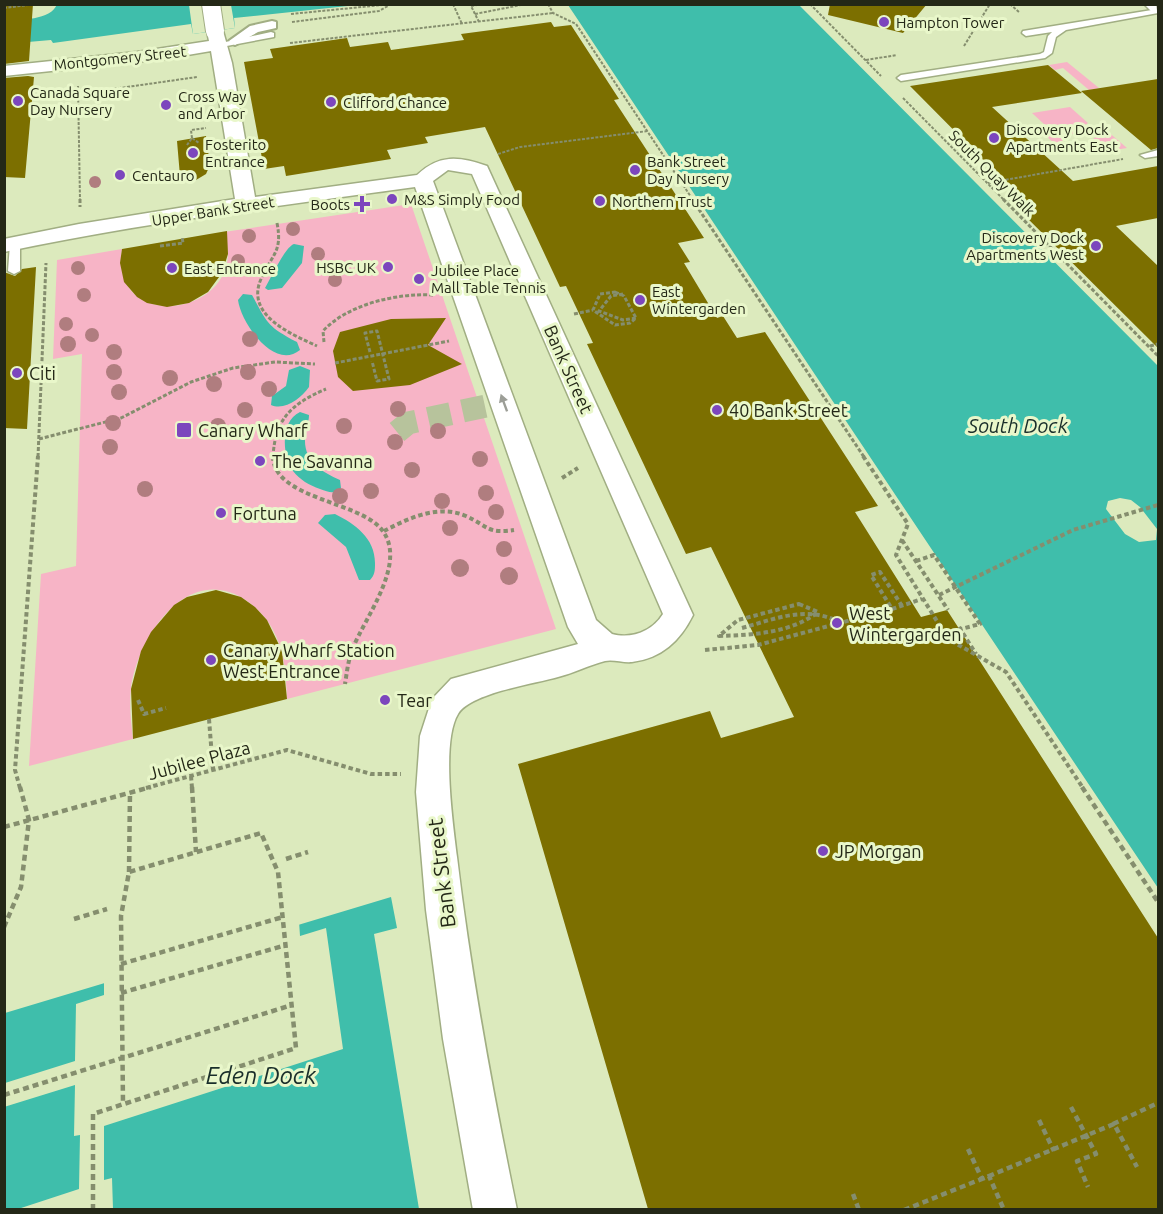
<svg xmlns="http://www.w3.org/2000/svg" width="1163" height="1214" font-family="Ubuntu,sans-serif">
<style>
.green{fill:#f7b4c6}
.water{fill:#3fbeab}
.pier{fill:#dceabd}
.building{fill:#7c6f00}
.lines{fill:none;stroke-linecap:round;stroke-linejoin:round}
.minor-tunnel{stroke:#b7c39c;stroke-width:23;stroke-dasharray:23 12;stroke-linecap:butt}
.service-casing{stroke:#a1ae83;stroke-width:3}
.pedestrian-casing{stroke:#a1ae83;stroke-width:4}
.minor-casing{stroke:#a1ae83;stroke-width:3}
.tertiary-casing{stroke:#a1ae83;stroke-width:3}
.path-far3{stroke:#858e6e;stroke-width:2;stroke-dasharray:3 1.5;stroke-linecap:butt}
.path-far2{stroke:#858e6e;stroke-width:3;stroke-dasharray:4 2;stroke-linecap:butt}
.path-far1{stroke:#858e6e;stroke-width:4;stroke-dasharray:4.5 3;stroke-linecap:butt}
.path{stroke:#858e6e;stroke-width:4.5;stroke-dasharray:6 4;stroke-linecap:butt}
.service{fill:#fff;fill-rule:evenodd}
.pedestrian{fill:#fff;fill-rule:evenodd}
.minor{fill:#fff;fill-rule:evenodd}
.tertiary{fill:#fff;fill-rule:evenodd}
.tram{stroke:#899272;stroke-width:1.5}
.minor-bridge-casing{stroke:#a1ae83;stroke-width:20;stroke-linecap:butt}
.path-bridge{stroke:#858e6e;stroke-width:4;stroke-dasharray:4.5 3;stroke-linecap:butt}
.minor-bridge{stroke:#fff;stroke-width:18}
.tree{fill:#b07d7f}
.oneway{fill:#9c9e97}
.poi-dot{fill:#7c46bd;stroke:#e9f7ca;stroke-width:2}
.labels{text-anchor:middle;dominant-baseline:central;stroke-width:6;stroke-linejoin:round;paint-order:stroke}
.far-poi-label{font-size:15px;fill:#242817;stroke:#e9f7ca;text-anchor:start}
.far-street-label{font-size:15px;fill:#242817;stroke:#e9f7ca}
.street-label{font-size:18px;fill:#242817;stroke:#e9f7ca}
.poi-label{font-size:18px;fill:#242817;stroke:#e9f7ca;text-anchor:start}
.water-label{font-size:20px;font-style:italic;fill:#192e2a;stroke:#e9f7ca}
.near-street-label{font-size:21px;fill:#242817;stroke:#e9f7ca}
.near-water-label{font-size:24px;font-style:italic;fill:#192e2a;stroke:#e9f7ca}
</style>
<rect width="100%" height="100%" fill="#dceabd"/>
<!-- green -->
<path class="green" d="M1067 62 1099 88 1089 90 1063 68 1055 70 1049 65Z
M1070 107 1088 123 1056 145 1036 127 1045 125 1032 113Z
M1106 130 1127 148 1102 152 1090 141Z
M411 204 556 629 287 699C286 677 285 656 276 636 270 622 260 610 247 601 188 560 138 637 131 688 129 705 131 722 133 739L29 766 41 574 76 566 82 354 53 359 57 260 122 249C110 329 225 319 228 255 228 248 225 239 224 232Z"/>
<!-- water -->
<path class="water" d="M57 4 357 5 234 18 235 28 193 34 191 24 53 43 51 40 5 44 4 21C20 19 51 21 57 4Z
M568 5H799L1158 366V888Z
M294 244 304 246 302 263 282 288 268 290 265 288C271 278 285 247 294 244Z
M243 294 252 295C268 324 267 326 297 342L300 350C274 371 241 323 238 300Z
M300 366 310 370 309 387C301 398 285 411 271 405L272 396 286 386 289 370Z
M300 412 309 415C309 423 305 430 305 439 304 461 322 472 340 480L341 488C334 495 329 492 320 489 309 485 300 480 293 471 282 456 280 421 300 412Z
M335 514C355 524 375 538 375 563 375 570 375 575 370 580H359L346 547 318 523 325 515Z
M391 897 397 928 374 934 419 1209 5 1210V1013Z"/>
<!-- pier -->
<path class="pier" d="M189 5H231L235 28 193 34Z
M1120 498 1131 500 1140 507 1157 529 1156 540 1139 542 1125 534 1106 509 1108 501Z
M299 921 300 936 326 928 343 1049 104 1126V1180L112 1178 113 1209H18L79 1189 80 1135 74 1136 75 1085 4 1107 5 1083 75 1061 76 1004 104 995V980Z"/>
<!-- building -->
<path class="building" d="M4 4H33L29 61 4 64Z
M830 4H927L903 33 828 15Z
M551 22 554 27 571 25 619 99 614 100 704 238 678 243 690 262 684 263 717 318 723 316 737 338 765 332 878 506 855 512 921 617 947 610 1158 938V1209H648L518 764 710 711 721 738 794 717 711 547 686 554 587 344 593 343 566 286 560 287 485 127 425 137 428 143 387 150 391 159 286 176 284 166 264 169 244 62 273 58 270 49 347 38 350 47 388 42 391 50 464 40 461 34Z
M1048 65 1082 93 992 107 1073 181 1158 166V218L1116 226 1158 266V348L1009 200 1021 198 910 86Z
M28 76 34 77 25 178 4 177V78Z
M1158 79V148L1151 150 1081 91Z
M206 136 210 165 206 174 196 180 180 176 177 141Z
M227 231 228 254 222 273 208 292 189 303 167 307 147 303 137 297 124 282 120 263 122 249Z
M36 267 27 429 4 428V272L15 276 22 269Z
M446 318 428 345 462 364 410 385 353 391 338 377 333 351 340 332 391 319Z
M216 590 241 597 255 607 267 620 282 651 287 699 133 739 131 689 141 651 151 632 174 605 187 597Z"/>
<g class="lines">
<!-- minor-tunnel -->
<path class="minor-tunnel" d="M397 432 408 423 504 402"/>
<!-- service casing -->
<g class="service-casing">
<path id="service" d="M1158 9V13L1066 30 1056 37 1052 53 1045 58 901 81 897 78 901 75 1040 54 1044 52 1048 36 1052 32 1026 36 1022 33 1023 31Z
M271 32 274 33V37L216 48 212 45Z
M1158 150V156L1145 158 1140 155Z
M15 241 20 244V271L14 274 8 271 10 244Z"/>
</g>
<!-- pedestrian casing -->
<g class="pedestrian-casing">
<path id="pedestrian" d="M272 21 276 22V28L258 32 235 45 229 41 250 26Z"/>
</g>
<!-- minor casing -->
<g class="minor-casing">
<path id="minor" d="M215 26 223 31 232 63 255 197 417 175C439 154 459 156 487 166L693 615C680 641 662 658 632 662 623 663 613 659 605 661 589 665 574 673 558 677 534 684 470 693 458 714 441 742 453 824 457 857 471 976 493 1093 517 1210H473L443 1039 426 910 416 792 420 736 432 699 451 679 578 644 568 627 415 187C278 206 141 223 4 252V239L79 224 235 199 211 51 164 59 4 76V66L137 52 209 41 207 31ZM448 170 472 174 663 614C652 632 631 639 612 634L596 620 433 181Z"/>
</g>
<!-- tertiary casing -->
<g class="tertiary-casing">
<path id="tertiary" d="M1144 4H1158V13L1152 12Z"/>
</g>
<!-- path-far3 -->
<path class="path-far3" d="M453 4 462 24
M548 4 553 13 576 24 693 200
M810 4 881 76
M1010 4 1020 13
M4 8 36 4
M291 14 392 4
M475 14 526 4
M292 22 379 11 388 6
M479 22 471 6 483 4
M290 43 553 13
M964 46 990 4
M866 60 897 55
M78 86 80 200
M78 94 197 77
M903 98 1004 200
M192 138 191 130 206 128
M187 145 192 138 199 143
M498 154 520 147 648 131
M988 183 1123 159"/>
<!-- path-far2 -->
<path class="path-far2" d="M80 199V207
M692 199 864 457
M1003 199 1158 356
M277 223C283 253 271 255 261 279 245 315 291 334 317 346
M160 246 183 243 182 237
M615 292 624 296 636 318 630 323 615 325 593 310 600 294Z
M623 294 611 296 599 311 623 320 636 318
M574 314 593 310
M324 342 323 331C348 304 397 293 433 295
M1150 346 1158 344
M370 352 365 333 377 331 389 379 377 381 372 361
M335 363 449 341
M39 439 121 418 191 382 233 368 275 362 315 364
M38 457 46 263
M273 457C275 419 291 404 326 389"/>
<!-- path-far1 -->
<path class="path-far1" d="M273 456C273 499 360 501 382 530 408 563 365 617 353 648 348 660 347 672 345 684
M863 456 908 524 896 555 948 639 1006 672 1083 788
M562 478 578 468
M384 531C409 518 438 504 466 516 488 526 487 534 514 530
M902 540 948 610
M916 561 934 555 980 624 961 629
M799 604 818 612C791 633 753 635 719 636L738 620Z
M892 609 922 599
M959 627 976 654
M742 628C775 619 806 605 839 622
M705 650 758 645 892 609 871 575 880 572 902 606
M138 700 144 714 166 708
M209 719 213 770
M191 776 192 788
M20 788 15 770 38 456
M146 788 287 750 371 774H401"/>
<!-- path -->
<path class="path" d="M192 787 196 852
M1082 787 1158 902
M4 827 151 787
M286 859 308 852
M129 872 130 792
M74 919 107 909
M4 927 21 887 29 820 20 787
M121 964 283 917
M121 993 286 945
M4 1095 292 1005
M1071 1107 1096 1154 1077 1161 1088 1187
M1039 1120 1054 1151
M1113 1124 1158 1103
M968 1149 982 1179 1114 1124 1137 1167
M853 1194 859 1210
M93 1210V1114L296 1048 278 872 261 833 129 872 121 916 123 1104
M904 1210 989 1176 1004 1210"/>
<!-- service -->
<use href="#service" class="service"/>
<!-- pedestrian -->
<use href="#pedestrian" class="pedestrian"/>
<!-- minor -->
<use href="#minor" class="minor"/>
<!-- tertiary -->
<use href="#tertiary" class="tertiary"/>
<!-- tram -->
<path class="tram" d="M1157 4 1158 13"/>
<!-- minor-bridge casing -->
<g class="minor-bridge-casing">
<path id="minor-bridge" d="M211 4 215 31"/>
</g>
<!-- path-bridge -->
<path class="path-bridge" d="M939 595 1073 530 1158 505"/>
<!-- minor-bridge -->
<use href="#minor-bridge" class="minor-bridge"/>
</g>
<!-- trees -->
<g class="tree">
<circle cx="95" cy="182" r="6"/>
<circle cx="293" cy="229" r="7"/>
<circle cx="249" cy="236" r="7"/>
<circle cx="318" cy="254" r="7"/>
<circle cx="238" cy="261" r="7"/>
<circle cx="78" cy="268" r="7"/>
<circle cx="335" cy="280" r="7"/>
<circle cx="84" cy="295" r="7"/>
<circle cx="66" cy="324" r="7"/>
<circle cx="92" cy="335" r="7"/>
<circle cx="250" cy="339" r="8"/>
<circle cx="68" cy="344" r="8"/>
<circle cx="114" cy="352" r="8"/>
<circle cx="114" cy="372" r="8"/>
<circle cx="248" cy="372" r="8"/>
<circle cx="170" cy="378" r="8"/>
<circle cx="214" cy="384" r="8"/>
<circle cx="269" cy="389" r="8"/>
<circle cx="119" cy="392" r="8"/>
<circle cx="398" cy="409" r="8"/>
<circle cx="245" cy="410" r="8"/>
<circle cx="113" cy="423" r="8"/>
<circle cx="218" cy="426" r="8"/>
<circle cx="344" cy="426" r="8"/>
<circle cx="438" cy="431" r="8"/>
<circle cx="395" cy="442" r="8"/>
<circle cx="110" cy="447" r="8"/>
<circle cx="480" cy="459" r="8"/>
<circle cx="412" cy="470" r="8"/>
<circle cx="145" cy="489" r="8"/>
<circle cx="371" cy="491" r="8"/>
<circle cx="486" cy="493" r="8"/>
<circle cx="340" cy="496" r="8"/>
<circle cx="442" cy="501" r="8"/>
<circle cx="496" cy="512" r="8"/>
<circle cx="450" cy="528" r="8"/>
<circle cx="504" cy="549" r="8"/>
<circle cx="460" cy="568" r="9"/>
<circle cx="509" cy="576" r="9"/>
</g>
<!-- one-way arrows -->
<defs><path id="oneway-solid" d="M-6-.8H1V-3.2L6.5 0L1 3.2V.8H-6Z" transform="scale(1.5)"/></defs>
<use class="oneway" href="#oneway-solid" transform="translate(504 403) rotate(-110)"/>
<!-- markers -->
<g class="poi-dot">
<circle cx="884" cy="22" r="6"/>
<circle cx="18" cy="101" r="6"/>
<circle cx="331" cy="102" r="6"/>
<circle cx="166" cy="105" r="6"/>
<circle cx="994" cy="138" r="6"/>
<circle cx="193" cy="153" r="6"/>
<circle cx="635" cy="170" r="6"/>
<circle cx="120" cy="175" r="6"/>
<circle cx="392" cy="199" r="6"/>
<circle cx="600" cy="201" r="6"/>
<path d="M359 195h6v6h6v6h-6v6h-6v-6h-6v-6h6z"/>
<circle cx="1096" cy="246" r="6"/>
<circle cx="388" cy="267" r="6"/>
<circle cx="172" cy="268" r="6"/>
<circle cx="419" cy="279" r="6"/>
<circle cx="640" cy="300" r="6"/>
<circle cx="17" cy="373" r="6"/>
<circle cx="717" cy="410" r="6"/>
<rect x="176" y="422" width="16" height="16" rx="3"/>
<circle cx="260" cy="461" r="6"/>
<circle cx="221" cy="513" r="6"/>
<circle cx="837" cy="623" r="6"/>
<circle cx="211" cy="660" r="6"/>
<circle cx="385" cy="700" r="6"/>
<circle cx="823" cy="851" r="6"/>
</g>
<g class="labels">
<!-- far-poi labels -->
<g class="far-poi-label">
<text x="896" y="22">Hampton Tower</text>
<text x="30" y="92">Canada Square<tspan x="30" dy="17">Day Nursery</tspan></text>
<text x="178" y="96">Cross Way<tspan x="178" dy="17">and Arbor</tspan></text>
<text x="343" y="102">Clifford Chance</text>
<text x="1006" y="129">Discovery Dock<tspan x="1006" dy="17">Apartments East</tspan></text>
<text x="205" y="144">Fosterito<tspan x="205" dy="17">Entrance</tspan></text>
<text x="647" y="161">Bank Street<tspan x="647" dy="17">Day Nursery</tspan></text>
<text x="132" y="175">Centauro</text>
<text x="404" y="199">M&amp;S Simply Food</text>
<text x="612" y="201">Northern Trust</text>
<text x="350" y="204" text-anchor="end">Boots</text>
<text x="1084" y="237" text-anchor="end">Discovery Dock<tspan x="1084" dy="17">Apartments West</tspan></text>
<text x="376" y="267" text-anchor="end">HSBC UK</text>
<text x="184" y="268">East Entrance</text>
<text x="431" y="270">Jubilee Place<tspan x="431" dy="17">Mall Table Tennis</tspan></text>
<text x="652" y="291">East<tspan x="652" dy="17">Wintergarden</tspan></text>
</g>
<!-- far-street labels -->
<g class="far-street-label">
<text transform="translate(120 58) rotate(-6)">Montgomery Street</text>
<text transform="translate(992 173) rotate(45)">South Quay Walk</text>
<text transform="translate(213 211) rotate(-9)">Upper Bank Street</text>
</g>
<!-- street labels -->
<g class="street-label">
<text transform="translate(569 369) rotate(66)">Bank Street</text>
<text transform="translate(199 760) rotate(-15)">Jubilee Plaza</text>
</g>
<!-- poi labels -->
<g class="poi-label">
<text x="29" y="373">Citi</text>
<text x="729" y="410">40 Bank Street</text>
<text x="198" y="430">Canary Wharf</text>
<text x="272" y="461">The Savanna</text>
<text x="233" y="513">Fortuna</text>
<text x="849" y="613">West<tspan x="849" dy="21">Wintergarden</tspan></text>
<text x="223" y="650">Canary Wharf Station<tspan x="223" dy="21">West Entrance</tspan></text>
<text x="397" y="700">Tear</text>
<text x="835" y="851">JP Morgan</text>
</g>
<!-- water labels -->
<g class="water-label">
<text x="1018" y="425">South Dock</text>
</g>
<!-- near-street labels -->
<g class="near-street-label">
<text transform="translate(441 873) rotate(-97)">Bank Street</text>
</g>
<!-- near-water labels -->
<g class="near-water-label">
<text x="261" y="1075">Eden Dock</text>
</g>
</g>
<!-- border -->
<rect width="1163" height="1214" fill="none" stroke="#242817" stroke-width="12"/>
</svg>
